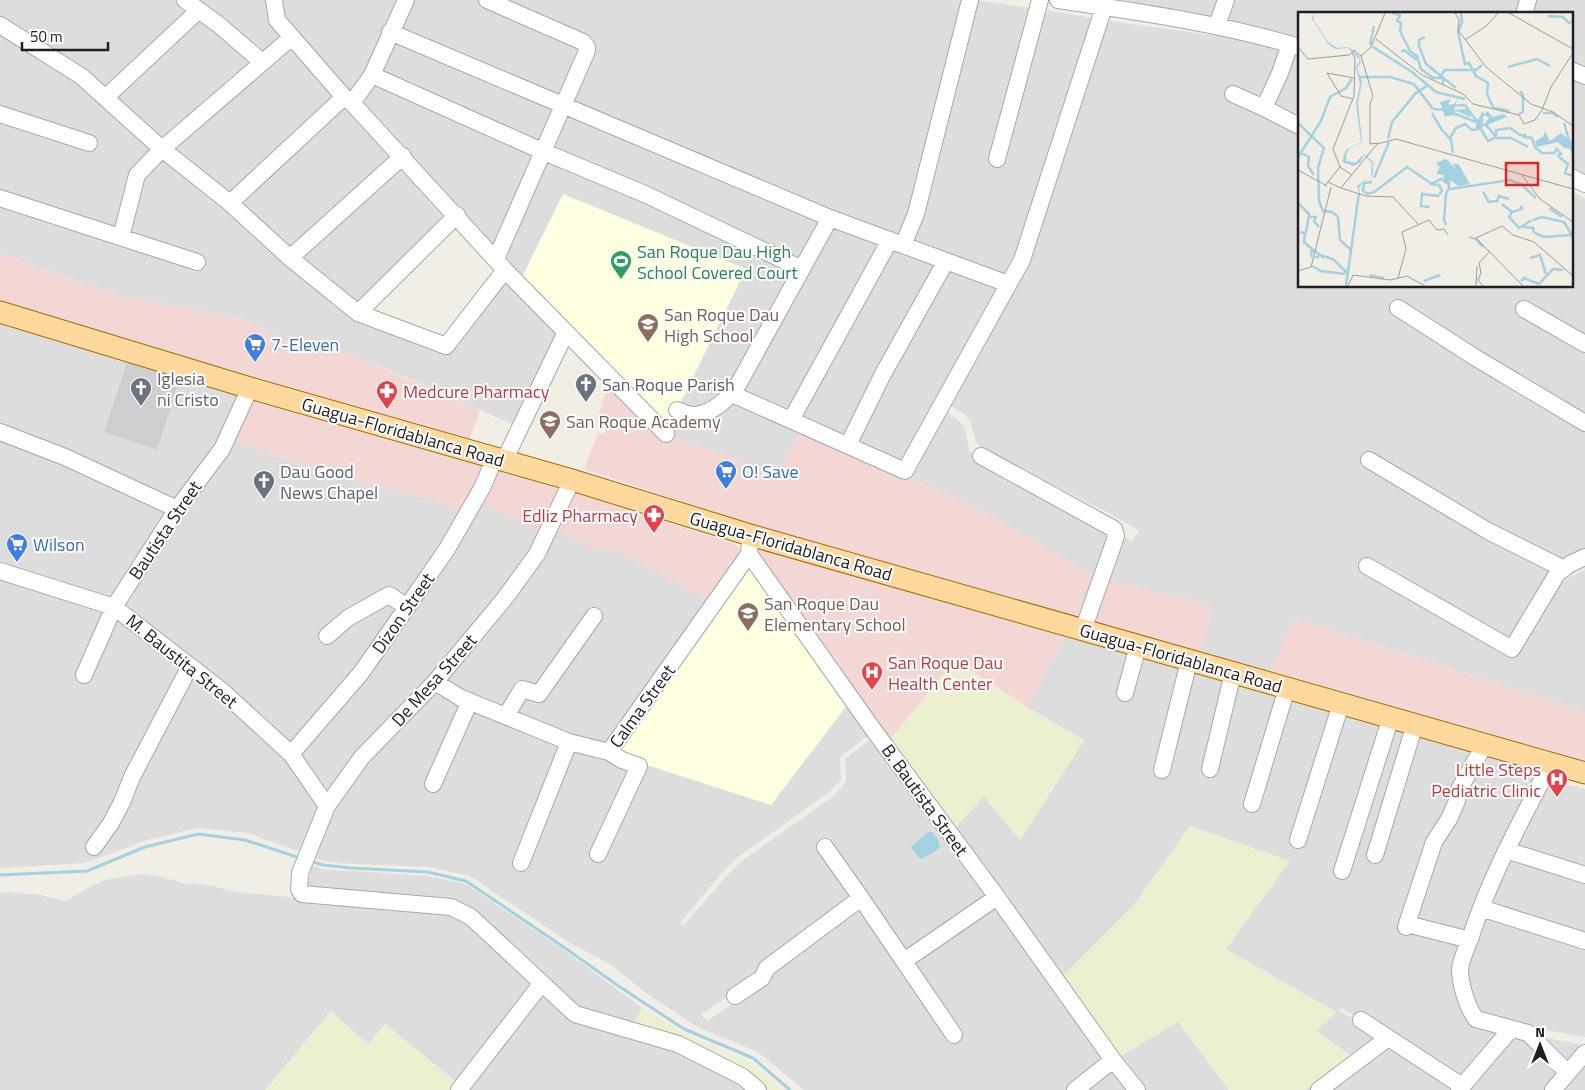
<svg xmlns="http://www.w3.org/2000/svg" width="1585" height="1090" font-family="'Titillium Web',sans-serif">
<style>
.residential{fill:#dedddd}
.commercial{fill:#f2d7d4}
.education{fill:#feffe1}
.religious{fill:#cecece}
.farmland{fill:#edf0d0}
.water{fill:#a4d1e1}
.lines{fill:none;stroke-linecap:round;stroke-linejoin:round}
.stream{stroke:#a4d1e1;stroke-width:3}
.minor-casing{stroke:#a7a7a7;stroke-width:18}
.major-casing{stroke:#9c6d00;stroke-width:23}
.minor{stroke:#fff;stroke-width:16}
.major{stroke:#ffd89d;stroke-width:21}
.labels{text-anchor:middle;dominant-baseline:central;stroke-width:4;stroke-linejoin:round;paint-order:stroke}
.leisure-label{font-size:18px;fill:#27864d;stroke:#fff;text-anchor:start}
.education-label{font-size:18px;fill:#785e54;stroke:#fff;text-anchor:start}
.shop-label{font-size:18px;fill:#366cbe;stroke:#fff;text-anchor:start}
.worship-label{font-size:18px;fill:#5b616d;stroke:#fff;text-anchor:start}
.health-label{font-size:18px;fill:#be3a42;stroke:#fff;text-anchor:start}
.street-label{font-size:18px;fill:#202020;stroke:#fff}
.inset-river{fill:none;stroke:#a4d1e1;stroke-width:2.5}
.inset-road{fill:none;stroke:#9d9c97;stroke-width:1}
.view{fill:#d62828;fill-opacity:0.15;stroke:#d62828;stroke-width:2.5}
.inset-edge{fill:none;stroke:#202020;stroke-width:2.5}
</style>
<rect width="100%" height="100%" fill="#f1eee6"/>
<!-- residential -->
<path class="residential" d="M0 0H175L184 4 246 56 249 63 248 67 160 141 0 22Z
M194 0H271L283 34 265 57Z
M278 0H404L352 95 283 20Z
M411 0H961L965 4 904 235 894 237 573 104 585 47 564 97 400 33Z
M975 0 1029 8 1033 12 1045 10 1099 19 1054 171 1008 273 994 275 910 239Z
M1060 0H1230L1221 22Z
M1232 0H1585V182L1571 175V14H1299V41L1224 18Z
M1111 21 1253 41 1299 53V286H1571V191L1585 199V556L1566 564 1557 571 1512 640 1501 639 1368 558 1359 569 1503 650 1513 652 1552 590 1562 582 1585 569V711L1294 618 1268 677 1199 656 1213 606 1096 576 972 505 800 432 779 474 668 435 671 431 668 428 676 413 694 419 710 414 730 400 744 382 828 227 833 223 930 258 934 260 937 266V269L880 371V376L882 378 886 376 945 268 949 265H953L1002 284 1004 288 940 402 943 409 960 422 964 428 970 451 1132 541 1139 531 1107 512 983 450 976 442 970 421 965 415 950 405 946 400 1022 276 1033 246 1099 33 1104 25Z
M0 28 79 79 153 147 120 229 0 194Z
M390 39 556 109 537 145 377 75Z
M292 46 337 98 233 195 174 149Z
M372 81 535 153 493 249 358 105Z
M342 102 395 157 289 252 237 201Z
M567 113 822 218 738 380 710 407 678 408 746 269 522 277 502 256Z
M163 159 168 160 347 311 447 351 506 280 559 334 516 426 439 391 364 360 361 357 290 342 244 319 122 296 0 254V205L129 233 141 184Z
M400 165 451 214 355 308 300 257Z
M0 321 128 359 104 432 157 449 181 376 239 395 222 445 179 498 172 500 0 428Z
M0 434 170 507 114 600 0 567Z
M230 438 273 455 382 488 433 499 464 516 401 608 295 747 119 606Z
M479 501 541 532 511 583 330 796 293 755Z
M554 527 575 538 631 557 711 601 609 745 570 736 490 705 446 682Z
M0 572 109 608 286 753 320 802 318 809 304 848 297 851 249 833 198 828 147 840 85 863 0 868Z
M1067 633 1537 770 1539 774 1478 907 1462 993 1496 1030 1498 1035 1464 1078 1383 1031 1342 1009H1337L1378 1034 1451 1085V1090H1305L1353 1057 1316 1031 1336 1012 1226 949 1289 861 1190 826 1134 905 1060 979 954 829 984 796 1019 839 1084 740 1027 707Z
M428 693 438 695 539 739 604 757 633 771 593 856 599 860 646 764 771 805 848 704 871 733 840 757 841 780 828 793 738 857 720 875 680 923 683 926 724 879 742 861 831 798 846 782 845 759 873 737 991 897 905 958 826 844 822 848 859 897 766 966 761 976 701 1014 707 1021 766 981 772 970 861 902 954 1042 961 1036 910 963 990 907 996 906 1002 910 1109 1060 1071 1090H804L758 1052 699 1028 643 991 613 966 568 942 470 876 429 867 352 864 324 861 315 858 330 807 364 758Z
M1552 780 1585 789V872L1517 847 1546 782Z
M1507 854 1585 879V938L1496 910 1488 897Z
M312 865 323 869 428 876 466 884 564 950 642 1008 632 1026 578 1012 474 915 309 889 307 884Z
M139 874 158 876 187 884 210 885 234 892 446 911 470 921 530 981 531 992 459 1084 385 1024 368 1045 331 1011 265 1090H0V893L8 892 41 895 66 901 86 889 105 880Z
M1483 915 1585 946V1037L1495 1021 1477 1016 1463 968Z
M542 996H548L651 1039 752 1090H462Z
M1178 1021 1229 1090H1144L1118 1058Z
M1511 1034 1536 1036 1578 1044 1580 1047 1547 1090H1462Z
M1585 1058V1090H1557Z
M1113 1068 1130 1090H1083Z"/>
<!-- commercial -->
<path class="commercial" d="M0 254 122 296 244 319 290 342 304 336 361 357 364 360 480 410 469 441 0 306Z
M609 382 668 435 779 474 800 432 972 505 1096 576 1213 606 1199 656 1042 612 732 518 584 469 598 433 604 435 607 425 597 421Z
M249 396 488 465 464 516 433 499 382 488 273 455 230 438Z
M495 468 559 489 541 532 479 501Z
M573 492 735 544 741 550 739 556 711 601 631 557 602 547 597 549 554 527Z
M757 548 1067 633 1027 707 955 660 889 741 754 551Z
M1294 618 1585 711V767L1268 677Z"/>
<!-- education -->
<path class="education" d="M563 194 746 269 668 428 522 277Z
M747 560 848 704 771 805 625 758 620 750Z"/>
<!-- religious -->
<path class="religious" d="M128 359 181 376 157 450 104 432Z"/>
<!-- farmland -->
<path class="farmland" d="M955 660 1027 707 1084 741 1020 840 984 796 954 829 889 741Z
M1190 826 1290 861 1226 949 1336 1013 1316 1031 1353 1057 1305 1090H1229L1178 1022 1118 1058 1060 979 1134 905Z
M642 1008 682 1032 750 1063 781 1090H764L632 1026Z
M331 1011 368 1044 385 1024 459 1084 455 1090H265Z"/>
<!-- water -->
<path class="water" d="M928 832H932L938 840 940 848 922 859 918 857 911 847Z"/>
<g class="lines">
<!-- stream -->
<path class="stream" d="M310 861 323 865 351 868 428 872 466 881 565 948 620 987 684 1029 753 1058 790 1090
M0 875 87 871 145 847 198 834 245 840 300 858"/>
<!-- minor casing -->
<g class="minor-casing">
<path id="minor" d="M185 0 219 25 262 62
M274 0 277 20 344 97 352 103 505 270 666 434
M487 0 583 42 587 47V51L496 259
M1058 0C1139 12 1220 23 1299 47
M1524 14 1528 0
M0 25 81 76 162 149 230 203 290 258 358 313 446 346 505 270
M1217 25 1226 0
M390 32 830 218 1008 284
M1571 70 1585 76
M372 75 542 151 647 195 802 269
M1233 94 1264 108 1299 126
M105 98 199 10
M352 103 372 75 406 0
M1264 108 1280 73 1290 44
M0 114 89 143
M997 159 1040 0
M1571 177 1585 184
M0 198 197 262
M230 203 344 97
M121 237 137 175 162 149 292 37
M903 245 916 214 970 0
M290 258 403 156
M1398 308 1476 358 1585 423
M1524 309 1585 344
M358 313 457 215
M732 394 905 471 1022 260 1104 7
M677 410C683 412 690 416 696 415 715 412 729 398 739 383L830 218
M791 420 890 240
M0 432 65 457 177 509
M848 445 883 374 946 261
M981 456 1114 529 1116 536 1112 548 1083 630
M1369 460 1488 531 1564 569
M504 461 566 332
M572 480 537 554 505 598 435 682 362 757 327 806 300 873 299 889 302 894 451 907 471 917 575 1014 678 1044 743 1077 758 1090
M750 535 749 554 875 732 997 897 1113 1060 1137 1090
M1367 566 1512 649 1557 574 1570 564 1585 557
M0 571 114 607 221 690 291 754 327 806
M327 636 348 618 389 595 407 607
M84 675 114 607 177 509 222 449 250 388
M435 682 461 698 569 742 609 752 622 760 639 766 598 854
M1125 693 1138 646
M506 716 522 689 539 694 594 616
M609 752 749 554
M291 754 361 673 407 607 447 549 482 488 495 458
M1551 763C1522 819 1492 873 1472 933 1469 943 1461 959 1460 969 1460 984 1467 1007 1476 1019L1528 1033 1568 1073
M1210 769 1233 673
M1162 770 1189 661
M433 784 470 701
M1252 804 1287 688
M1298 840 1341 704
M94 847 111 823 122 802 132 777 190 666
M825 847 861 898 954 1035
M1506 850 1585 875
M1375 855 1415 724
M521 863 569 742
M1342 871 1391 717
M1481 908 1585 941
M1407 924 1470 940
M1406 927 1434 842 1449 819 1457 801V793L1485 744
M904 961 997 897
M735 996 762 978 767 968 861 898
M1361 1020 1462 1086
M459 1090 542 983
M1075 1090 1113 1060
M1319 1090 1388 1038
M1459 1090 1511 1029
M1553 1090 1585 1053"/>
</g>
<!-- major casing -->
<g class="major-casing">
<path id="major" d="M0 312 250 388 572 480 750 535 1585 773"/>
</g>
<!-- minor -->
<use href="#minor" class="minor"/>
<!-- major -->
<use href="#major" class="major"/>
</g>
<!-- icons -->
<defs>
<g id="stadium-pin" transform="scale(1.125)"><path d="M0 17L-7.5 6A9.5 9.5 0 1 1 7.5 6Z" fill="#2e9e5b" stroke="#fff"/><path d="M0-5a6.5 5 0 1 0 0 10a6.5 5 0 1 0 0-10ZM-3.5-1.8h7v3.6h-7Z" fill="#fff"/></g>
<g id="school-pin" transform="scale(1.125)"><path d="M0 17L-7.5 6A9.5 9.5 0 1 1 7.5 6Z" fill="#8d6e63" stroke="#fff"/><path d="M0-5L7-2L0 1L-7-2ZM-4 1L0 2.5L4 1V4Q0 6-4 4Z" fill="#fff"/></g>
<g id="supermarket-pin" transform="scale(1.125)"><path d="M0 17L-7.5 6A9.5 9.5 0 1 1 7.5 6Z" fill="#3f7fe0" stroke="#fff"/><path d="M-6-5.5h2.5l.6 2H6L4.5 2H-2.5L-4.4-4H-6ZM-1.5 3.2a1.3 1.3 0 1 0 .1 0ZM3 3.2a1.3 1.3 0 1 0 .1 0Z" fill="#fff"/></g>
<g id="church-pin" transform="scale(1.125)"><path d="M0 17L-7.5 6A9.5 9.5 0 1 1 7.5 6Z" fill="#6b7280" stroke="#fff"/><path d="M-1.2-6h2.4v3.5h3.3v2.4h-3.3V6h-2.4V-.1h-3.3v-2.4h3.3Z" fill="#fff"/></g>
<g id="pharmacy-pin" transform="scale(1.125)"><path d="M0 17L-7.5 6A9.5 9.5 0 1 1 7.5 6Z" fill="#e0444e" stroke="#fff"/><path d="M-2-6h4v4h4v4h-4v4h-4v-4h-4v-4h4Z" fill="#fff"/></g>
<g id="hospital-pin" transform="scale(1.125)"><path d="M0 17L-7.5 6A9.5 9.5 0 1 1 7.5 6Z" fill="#e0444e" stroke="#fff"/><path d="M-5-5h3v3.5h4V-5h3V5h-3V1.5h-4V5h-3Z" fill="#fff"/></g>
</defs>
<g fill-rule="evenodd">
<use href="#stadium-pin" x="621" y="261"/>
<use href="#school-pin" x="648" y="324"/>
<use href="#supermarket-pin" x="255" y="344"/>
<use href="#church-pin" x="586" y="384"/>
<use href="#church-pin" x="141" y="388"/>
<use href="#pharmacy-pin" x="387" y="391"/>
<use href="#school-pin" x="550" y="421"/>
<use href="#supermarket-pin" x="726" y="471"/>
<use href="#church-pin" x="264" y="481"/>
<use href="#pharmacy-pin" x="654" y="515"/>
<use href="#supermarket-pin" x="17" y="544"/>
<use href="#school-pin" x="748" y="613"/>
<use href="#hospital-pin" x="872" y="672"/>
<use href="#hospital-pin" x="1557" y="779"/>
</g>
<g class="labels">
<!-- leisure labels -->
<g class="leisure-label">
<text x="637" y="251">San Roque Dau High<tspan x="637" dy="21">School Covered Court</tspan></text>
</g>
<!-- education labels -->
<g class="education-label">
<text x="664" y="314">San Roque Dau<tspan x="664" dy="21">High School</tspan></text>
<text x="566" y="421">San Roque Academy</text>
<text x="764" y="603">San Roque Dau<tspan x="764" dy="21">Elementary School</tspan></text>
</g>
<!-- shop labels -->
<g class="shop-label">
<text x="271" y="344">7-Eleven</text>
<text x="742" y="471">O! Save</text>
<text x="33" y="544">Wilson</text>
</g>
<!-- worship labels -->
<g class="worship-label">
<text x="157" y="378">Iglesia<tspan x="157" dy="21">ni Cristo</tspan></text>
<text x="602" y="384">San Roque Parish</text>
<text x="280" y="471">Dau Good<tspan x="280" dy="21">News Chapel</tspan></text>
</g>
<!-- health labels -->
<g class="health-label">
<text x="403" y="391">Medcure Pharmacy</text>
<text x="638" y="515" text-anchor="end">Edliz Pharmacy</text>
<text x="888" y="662">San Roque Dau<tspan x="888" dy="21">Health Center</tspan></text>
<text x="1541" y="769" text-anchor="end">Little Steps<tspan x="1541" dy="21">Pediatric Clinic</tspan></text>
</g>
<!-- street labels -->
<g class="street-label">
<text transform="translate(403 432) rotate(16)">Guagua-Floridablanca Road</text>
<text transform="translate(165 530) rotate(-56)">Bautista Street</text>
<text transform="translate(791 546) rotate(16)">Guagua-Floridablanca Road</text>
<text transform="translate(403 613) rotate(-55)">Dizon Street</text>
<text transform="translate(1181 658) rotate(16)">Guagua-Floridablanca Road</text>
<text transform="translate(182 661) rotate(39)">M. Baustita Street</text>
<text transform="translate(434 680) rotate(-48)">De Mesa Street</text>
<text transform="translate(642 706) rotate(-54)">Calma Street</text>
<text transform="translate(925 800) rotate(54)">B. Bautista Street</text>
</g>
</g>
<!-- overview -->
<g transform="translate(1298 12)">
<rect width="275" height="275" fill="#f1eee6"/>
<path d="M15 1 16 9 30 30 39 36 48 35 52 36 61 44 63 50 59 56 64 70 60 91 64 130 51 137 45 148 55 153 66 142 69 144 75 150V162L61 175 62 184 59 174 73 164 74 151 66 143 62 151 55 154 44 149 48 138 63 130 58 91 62 73 58 55 62 48 50 36 37 37 30 32 14 7ZM160 85 156 98 170 97 173 105 158 99 155 103 159 106 153 103 147 105 142 90 153 87 148 96 156 93ZM189 99 195 105 206 102 209 105 189 113 186 112 191 106 187 103 182 109 183 117H177L179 111 173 107 179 110 176 105 180 109 184 100 187 102ZM247 119 252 129 263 121 275 131 272 132 275 137 266 136 260 130 239 135 237 129 245 125ZM147 147 151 149 150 155 153 152 159 158 154 151 161 153 172 172 160 174 151 167 150 170 151 171V173L145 167 146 163 138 162 142 155 138 151Z" fill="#a4d1e1"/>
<path class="inset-river" d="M94 1 102 3 99 9 103 11 102 19 112 39 119 44 123 57 135 66H145V73M163 1 164 10 160 20 167 52 171 51 178 64 190 71 189 82 196 97M250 4 265 5 271 11 275 9M127 25 121 28V34L128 52 158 76M72 33 76 14M75 35 114 60 138 80 167 87M103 40 106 38 119 48M210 55 239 47 252 54M62 65H92L116 72 135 97M140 67 147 58H178L184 53M145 94 167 93 178 108H184L183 116M197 96 212 99M135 97 147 98 189 114 199 126H213L230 135M134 101 145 120M245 101H255L260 105M221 102 225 100V83L222 79M0 111 26 136 20 156 21 189 25 199 34 200 40 205 42 228 53 238M266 111 275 142M183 117 190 129 198 125V118L212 116 222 123H227L226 125 234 126 237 135 244 141H256L259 137 263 142 260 144 270 152 267 161 275 164M146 120 153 128 155 141M152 126 158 116 167 112 174 118 182 117M90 127 94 110 117 82 130 73M3 141 11 145 10 154 16 163M47 142V150L57 152M0 145 23 109 32 85 48 76 54 67M76 166 91 130M74 170 66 171 65 179 69 182 76 180 109 155 134 172M133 172 143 167 150 172M152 177 212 168 223 172 238 186M185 180 191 190 199 189 201 184 211 187M0 191 11 202 8 221M204 192 214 200 224 197 223 194M132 195 123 194 124 182 140 184 144 179 141 173 132 172M251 196 264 205M214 200 211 205 221 216 234 208M12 205H18L16 209 21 215M235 208 244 205 266 210 275 225M148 213 146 208 148 182 151 176V150M225 215 235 216 236 221M2 220 7 221 6 230 14 237 13 245M237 221 246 225 273 223M171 225 178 227 185 235M13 236 26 246M17 246 22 243 35 247 50 262M232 246 242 243 248 262M14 254 23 259 47 262M71 263 86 266M126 269 142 263M223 269 226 266 241 272 255 257 265 258M48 274 61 181"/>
<path class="inset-road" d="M157 1 161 8 160 18 188 55 233 92 255 100 275 114M211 1 275 37M78 27 124 63 165 82 175 92 221 103 226 112 237 108 244 98M167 28 188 14 200 1M0 35 10 47 51 43 56 38 63 44 75 84 72 92V132L80 131M54 41 57 46 56 84 35 137 42 155 54 163M63 44 73 35 87 1M29 61 43 84 55 87M29 61 56 66M244 98 253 75 275 41M0 158 29 174M223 162 242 187 275 210M30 170 42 155M27 173 30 170 43 176 79 132 98 127 275 177M43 176 68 184 95 185 120 212M0 259 13 255 33 175M100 266 108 237 104 220 131 208 139 218 146 217 150 223M50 274 55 263 92 268 109 264 127 274M178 274 179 254M185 274 180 268 183 261 181 251 192 239M225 274 178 226 204 214 215 223 236 230 275 264"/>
<path class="view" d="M208 151H240V173H208Z"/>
<rect width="275" height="275" class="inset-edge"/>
</g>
<!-- north arrow -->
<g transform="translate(1540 1045)" stroke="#ffffff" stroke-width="4" paint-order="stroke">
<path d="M0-4L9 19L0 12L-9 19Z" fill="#202020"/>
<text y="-8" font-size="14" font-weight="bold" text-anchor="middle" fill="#202020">N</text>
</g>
<!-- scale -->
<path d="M22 42v8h86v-8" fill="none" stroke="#202020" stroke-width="2.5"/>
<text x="30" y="42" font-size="15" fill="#202020" stroke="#ffffff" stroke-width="4" paint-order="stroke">50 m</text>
</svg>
